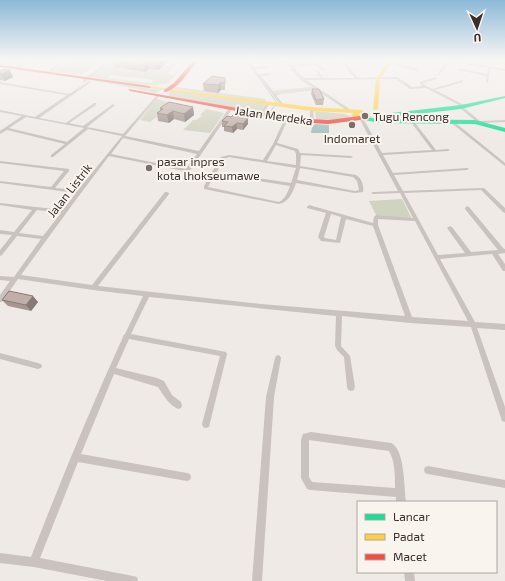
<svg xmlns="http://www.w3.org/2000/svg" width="505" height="581" font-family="'Exo 2',sans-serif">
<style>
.green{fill:#d1d3c1;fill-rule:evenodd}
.water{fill:#a3c0bf}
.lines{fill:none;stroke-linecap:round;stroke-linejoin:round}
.stream-far1{stroke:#a3c0bf;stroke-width:1}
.stream{stroke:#a3c0bf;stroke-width:1.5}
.street-tunnel{stroke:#cbc5c1;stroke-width:4;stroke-dasharray:4 2;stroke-linecap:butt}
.street{fill:#c9c2be;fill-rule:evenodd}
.fast{fill:#16e098;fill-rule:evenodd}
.slow{fill:#ffcf43;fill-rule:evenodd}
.jam{fill:#f24e42;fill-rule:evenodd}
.wall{fill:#a69690}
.shaded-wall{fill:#877a76}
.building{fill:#c1aea8;stroke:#877a76}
.poi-dot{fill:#79706d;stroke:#faf4ef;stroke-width:1.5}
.labels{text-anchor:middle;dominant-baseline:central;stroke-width:4;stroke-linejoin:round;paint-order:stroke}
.far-street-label{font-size:12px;fill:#3a2f2c;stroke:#faf4ef}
.far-poi-label{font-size:12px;fill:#3a2f2c;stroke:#faf4ef;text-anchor:start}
</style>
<rect width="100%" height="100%" fill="#efeae6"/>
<!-- green -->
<path class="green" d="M69 60H103L81 75 54 72Z
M113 60 116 68 145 72 149 69 158 70 164 65 170 66 173 63 168 62 170 60H180L167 74 173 75 189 60 168 83C146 89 114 80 91 77ZM111 75 154 80 151 83 107 78Z
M92 80 160 90H161L156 93Z
M176 87 265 99 267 102 174 89Z
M311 87 316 90 281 94 276 96 272 91Z
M170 90 265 104 260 113 168 96Z
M156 99 175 103 150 122 140 120Z
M206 109 224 113 210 133 183 130 193 120H196L202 116 200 115Z
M315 111 345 114 351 117 344 119 316 120Z
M402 199 412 219 376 215 369 201Z"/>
<!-- water -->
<path class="water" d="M315 124 329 125V133H311L312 127Z"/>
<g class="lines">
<!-- stream-far1 -->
<path class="stream-far1" d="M246 60 277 103 265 118"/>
<!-- stream -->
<path class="stream" d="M264 119 266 117"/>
<!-- street-tunnel -->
<path class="street-tunnel" d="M215 171 219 165"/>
<!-- street -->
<path class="street" d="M7 60H11L0 66V64Z
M27 60H30L18 69H16V67Z
M63 60H66L50 74H48V72Z
M109 60H112L85 82H83V80Z
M246 60H249L254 67 269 66 268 68 255 69 259 74 271 73 270 75 261 76 283 104V106H281Z
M275 60H287L291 65 317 63 325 70 323 71 316 65 293 67 304 78H321L316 71 317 70 324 78H355L340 60H343L358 78 397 77 412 87 423 86 420 84V82L436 77 437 79 423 83 426 86 433 89 463 80V82L435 90 464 105 465 106 463 107 480 121 505 120V122L478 123 460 108 459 107 461 106 426 88 410 89 396 79 306 80 354 112 351 113 301 80 285 62H276Z
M431 60H437L448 64 438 76 437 75 445 64Z
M389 61 418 69V70L417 71 388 63Z
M467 62 505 69V71L490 68 488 82 487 83 486 82V76L458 70 459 68 487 74 488 68 466 64Z
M89 81 91 82 39 118 66 123 94 103H96V105L69 123 83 126 113 104 115 105 114 106 87 127 123 134 158 94 160 95 159 96 125 136 199 151 229 108 232 109 189 172 109 156 78 197 21 275 92 285 165 192H167L169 193V194L98 286 261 304 405 316 373 226 346 219 340 243 321 241 318 237 326 213 307 208V207L309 205 373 223 374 217 376 215 413 218 400 193 373 194 371 193 373 192 398 191 359 118 361 117 363 118 382 153 432 150 410 121 413 120 436 150 448 149 450 150 448 151 383 155 393 173 467 168 469 169 467 170 394 175 403 191 482 188H484L505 208V213L503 212 481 190 404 193 438 255 465 253 447 228 450 226 452 227 471 252 498 250 465 209V208L467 206 469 207 504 249H505V253L498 254 505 264V271H503L492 254 440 259 475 322 505 324V330L477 328 505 407V422L502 421 501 418 471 327 410 323 342 316 341 346 350 356 355 387 354 390 351 391 348 390 347 387 344 357 337 350 335 346 336 316 149 297 131 334 226 352 227 354 209 427 206 428 203 427 202 424 220 356 129 339 116 368 157 378 164 381 172 395 181 402 182 405 181 408 178 409C168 404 164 396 158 387L114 374 81 454 187 473 190 474 191 477 190 480 187 481 78 462 40 558 133 576 137 577 138 581H107L34 567 0 563V553L31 557C60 483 90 409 123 337V336L125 334 143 296 93 290 18 279 2 302H0V295L10 281 0 280V276L14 277 41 239 17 236 2 255 0 256V250L12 235 0 234V230L14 232 32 210 0 205V203L63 210 76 193 0 183V181L51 187 64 171 0 163V161L69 169V171L55 188 78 190 122 136 88 129 53 157H51V155L65 144 7 130 0 134V131L22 116 0 112V110L35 117 67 95 0 84V82L69 94ZM26 117 84 128 67 142 9 128ZM123 138 197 154 186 169 111 154ZM37 210 61 213 43 236 19 233ZM331 214 341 217 336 240 325 238 324 237ZM378 219 415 221 468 321 412 317 378 225Z
M267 102 270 103 262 116H260L259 115Z
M310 108 313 109 314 121 312 122 310 121Z
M285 118 288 119 277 143 298 149 300 153 351 156 353 157 351 158 301 155 300 166 356 175C362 179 364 185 363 192L355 193 296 183C293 192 289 202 279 204L204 189V186L213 170H215L217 171 216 172 291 183 296 168 229 157 224 159 220 166 217 165 221 157 229 155 263 160 273 144ZM276 145 295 151 296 154V165L267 161ZM300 168 353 177 357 181 359 190 355 191 297 180ZM215 174 290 186C288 192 285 199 279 202L208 187Z
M450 120H452L505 163V166L450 122Z
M0 353 38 363 41 364 42 366 41 368 38 369 0 359Z
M278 355 280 356 281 358 274 397 262 581H252L266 397 275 358 276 356Z
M311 432 391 443C405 449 404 488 406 502H396V497L310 490 307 489 301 478V440L303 434ZM309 440 389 451C395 461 395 476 395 488L312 482 309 477Z
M428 466 505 480V488L428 474 425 473 424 470 425 467Z
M404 572H414L415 581H405Z"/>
<!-- fast -->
<path class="fast" d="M505 96V98L461 109 382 118 379 116 382 114 461 105Z
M362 116 379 119 475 120 505 128V132L475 124 379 123 360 119 359 118Z"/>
<!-- slow -->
<path class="slow" d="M389 60H393L380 79 378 109 373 110 376 79Z
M147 86 311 107 362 110 371 116 362 120 352 116 351 115 354 113 311 111 149 88ZM361 113 364 116 358 115Z"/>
<!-- jam -->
<path class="jam" d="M194 60H198C191 69 176 92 164 92V90L174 83Z
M0 65 149 86 151 87 149 88 0 67Z
M128 89 294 118 328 120 360 116 363 118 360 120 328 124 294 122 130 91Z"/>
</g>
<!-- wall -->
<path class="wall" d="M112 60H170L158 70 149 69 145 72 114 67Z
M10 70 13 77 5 81 0 80V71Z
M225 78V90H221L218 93 204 91 203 84Z
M312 89 324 99 323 105H316L311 94Z
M193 107 194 115 185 122 174 119 169 123 158 121 157 113 160 111V108Z
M231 117 248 118V124L243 130 237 129 233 133 224 131V127H222V121Z
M2 300 38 302 31 311 8 306Z"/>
<!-- shaded-wall -->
<path class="shaded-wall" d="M160 60H170L158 70 156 63Z
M147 62 149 69 145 72 143 65Z
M10 70 13 77 5 81 1 74Z
M221 82V90L218 93V85Z
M193 107 194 115 185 122 184 114Z
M173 111 174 119 169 123 167 115Z
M248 118V124L243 130V124Z
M237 123V129L233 133 232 127Z
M33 296 38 302 31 311 26 305Z"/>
<!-- building -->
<path class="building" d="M113 60H160L156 63 147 62 143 65Z
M4 69 10 70 1 74H0V71Z
M212 76 225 78V83L221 82 218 85 203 84Z
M312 89H319L324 99 316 100Z
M169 102 193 107 184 114 173 111 167 115 157 113 163 109 160 108Z
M233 115 248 118 243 124 237 123 232 127 224 126 228 122 222 121 227 116 231 117Z
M9 291 33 296 26 305 2 300Z"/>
<!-- sky -->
<linearGradient id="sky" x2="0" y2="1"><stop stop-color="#8cb9d8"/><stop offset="0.42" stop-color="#f8f6f4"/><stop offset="1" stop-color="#f8f6f4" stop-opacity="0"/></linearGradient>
<rect width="505" height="142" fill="url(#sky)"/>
<!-- markers -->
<g class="poi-dot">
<circle cx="365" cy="116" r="4"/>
<circle cx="352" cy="125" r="4"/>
<circle cx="149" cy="168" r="4"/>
</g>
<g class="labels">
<!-- far-street labels -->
<g class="far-street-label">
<text transform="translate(274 115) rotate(8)">Jalan Merdeka</text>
<text transform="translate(69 190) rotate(-52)">Jalan Listrik</text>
</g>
<!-- far-poi labels -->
<g class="far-poi-label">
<text x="373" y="116">Tugu Rencong</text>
<text x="352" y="138" text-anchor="middle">Indomaret</text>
<text x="157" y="161">pasar inpres<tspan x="157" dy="14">kota lhokseumawe</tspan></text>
</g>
</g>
<!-- legend -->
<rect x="357" y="501" width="140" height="72" fill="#faf4ef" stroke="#ada5a1"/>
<rect x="365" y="514" width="20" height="6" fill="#16e098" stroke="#ada5a1"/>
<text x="393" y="521" font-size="12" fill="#3a2f2c">Lancar</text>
<rect x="365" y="534" width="20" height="6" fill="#ffcf43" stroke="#ada5a1"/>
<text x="393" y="541" font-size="12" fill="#3a2f2c">Padat</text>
<rect x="365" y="554" width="20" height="6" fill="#f24e42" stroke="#ada5a1"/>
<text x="393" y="561" font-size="12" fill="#3a2f2c">Macet</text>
<!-- north arrow -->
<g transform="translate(477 28) rotate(177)" stroke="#faf4ef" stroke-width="3" paint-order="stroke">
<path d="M0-3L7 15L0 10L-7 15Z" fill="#3a2f2c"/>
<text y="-6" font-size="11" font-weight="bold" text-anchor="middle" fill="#3a2f2c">U</text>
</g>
</svg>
